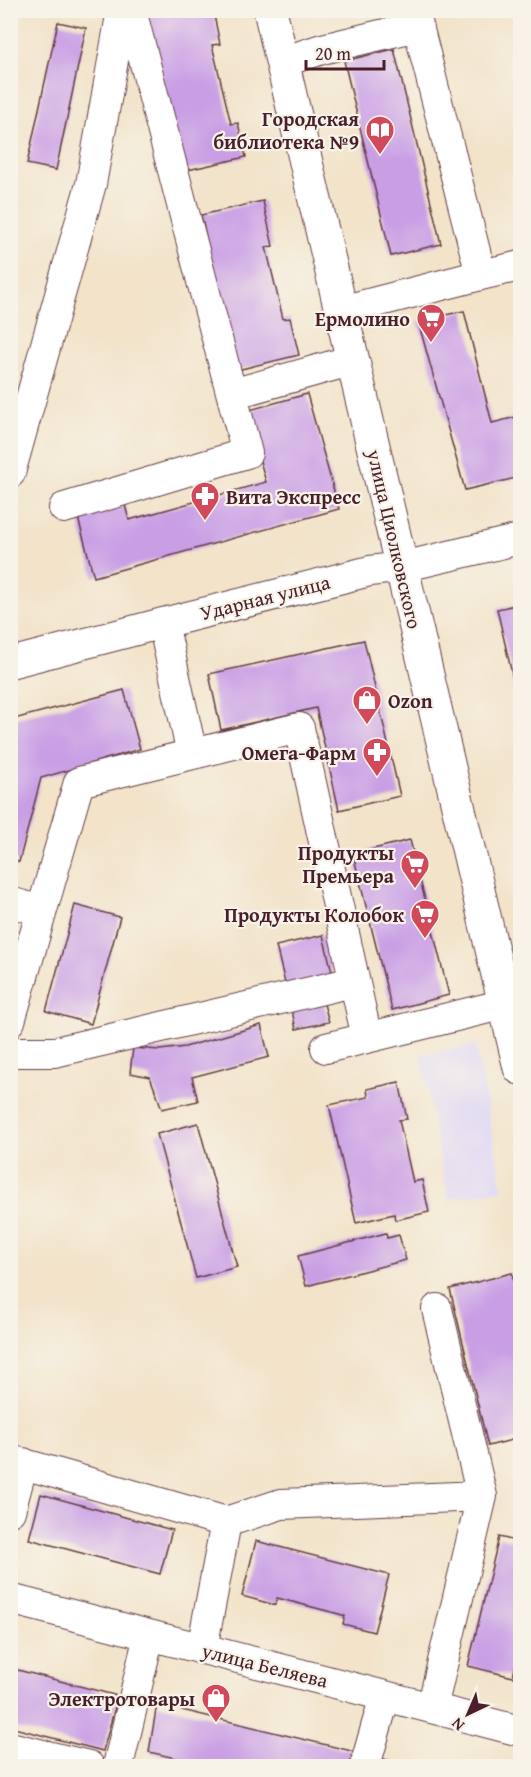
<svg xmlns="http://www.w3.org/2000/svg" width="531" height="1777" font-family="'Gentium Book Plus',serif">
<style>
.built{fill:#ddd5f6}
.building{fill:#c99ee5}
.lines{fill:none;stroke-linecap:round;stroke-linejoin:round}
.minor-casing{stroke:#633c43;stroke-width:32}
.major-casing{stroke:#633c43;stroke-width:35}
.minor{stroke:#fff;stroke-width:30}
.major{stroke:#fff;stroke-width:33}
.labels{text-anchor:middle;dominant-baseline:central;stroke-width:4.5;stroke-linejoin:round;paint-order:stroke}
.poi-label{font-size:20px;font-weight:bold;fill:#4a1f2b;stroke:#f7f3e8;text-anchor:end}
.street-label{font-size:20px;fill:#4a1f2b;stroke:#f7f3e8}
</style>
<rect width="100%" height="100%" fill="#f7f3e8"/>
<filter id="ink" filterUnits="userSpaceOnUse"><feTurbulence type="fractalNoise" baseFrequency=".0167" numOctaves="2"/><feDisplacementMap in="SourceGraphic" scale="12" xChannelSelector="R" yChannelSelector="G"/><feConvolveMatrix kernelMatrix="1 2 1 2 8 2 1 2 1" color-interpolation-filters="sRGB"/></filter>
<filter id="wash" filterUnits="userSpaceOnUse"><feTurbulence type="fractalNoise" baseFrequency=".008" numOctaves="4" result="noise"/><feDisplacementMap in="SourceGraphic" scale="24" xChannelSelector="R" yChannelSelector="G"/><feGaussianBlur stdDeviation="1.35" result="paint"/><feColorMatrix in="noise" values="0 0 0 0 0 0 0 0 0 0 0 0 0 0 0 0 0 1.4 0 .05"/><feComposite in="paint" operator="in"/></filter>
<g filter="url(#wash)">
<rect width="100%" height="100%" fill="#f2e3c9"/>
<!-- built -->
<path class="built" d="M476 1045 503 1190 448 1199 421 1055Z"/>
<g id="blocks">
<!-- building -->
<path class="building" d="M175 10H213L220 44 212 45 231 124 238 123 246 157 183 171 148 17Z
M58 22 86 28 56 170 27 164Z
M394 49 441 244 391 256 344 61Z
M263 201 273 246 266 247 283 319 290 318 299 355 237 370 201 215Z
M464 311 492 423 520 416V477L465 490 418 321Z
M307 394 339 509 94 577 78 518 125 505 129 520 266 482 246 411Z
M520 604V709L497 609Z
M364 640 400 796 339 810 316 708 221 730 209 674Z
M124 690 140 749 41 778 19 862 10 860V720Z
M410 840 449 995 392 1010 353 854Z
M75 905 120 917 91 1024 46 1011Z
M323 935 333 976 286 987 276 946Z
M324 1004 329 1022 296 1029 292 1011Z
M261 1025 269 1057 192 1077 198 1101 162 1109 150 1077 130 1073 133 1048 160 1050 185 1047Z
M399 1082 407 1119 399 1120 413 1182 422 1180 429 1212 395 1220 394 1214 356 1223 329 1105 368 1097 367 1089Z
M198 1123 237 1267 196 1278 157 1134Z
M386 1233 387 1238 399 1235 406 1260 306 1286 298 1256Z
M512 1273 520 1307V1438L488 1446 450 1289Z
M41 1494 172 1530 160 1574 29 1539Z
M499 1537 520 1542V1646L513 1677 468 1666Z
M256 1541 389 1575 374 1632 343 1624 345 1616 339 1614 277 1598 275 1605 242 1596Z
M10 1668 118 1696 103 1751 10 1727Z
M157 1704 360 1753 357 1766H210L149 1752Z
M376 1757 409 1766H373Z"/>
</g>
</g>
<g filter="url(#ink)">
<use href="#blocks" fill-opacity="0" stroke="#633c43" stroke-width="1.5"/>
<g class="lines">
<!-- minor casing -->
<g class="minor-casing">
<path id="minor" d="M282 62 322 49 418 26
M481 275 520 266
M341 311 481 275 414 10
M232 394 353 360
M10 473 91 184 122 10
M64 508 247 453 131 10
M163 623 192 754
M10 663 163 623 370 571 402 567 520 539
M10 902 41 911
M10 1021 79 782 299 728 367 1038
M326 1048 505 1004
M10 1052H55L353 982
M10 1460 226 1522 202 1649
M10 1511 23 1463
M226 1522 281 1504 482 1496
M10 1599 520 1731
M432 1708 482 1496 437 1309
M10 1747 89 1766
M118 1766 149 1635
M365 1766 385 1696"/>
</g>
<!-- major casing -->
<g class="major-casing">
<path id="major" d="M270 10 520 1068"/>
</g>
<!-- minor -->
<use href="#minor" class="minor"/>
<!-- major -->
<use href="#major" class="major"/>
</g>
</g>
<!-- icons -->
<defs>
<g id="library-pin" transform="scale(1.5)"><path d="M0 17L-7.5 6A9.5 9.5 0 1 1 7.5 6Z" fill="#d1495b" stroke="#f7f3e8"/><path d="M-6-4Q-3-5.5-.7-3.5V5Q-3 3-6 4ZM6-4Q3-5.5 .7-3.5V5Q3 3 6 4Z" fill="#fff"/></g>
<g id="supermarket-pin" transform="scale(1.5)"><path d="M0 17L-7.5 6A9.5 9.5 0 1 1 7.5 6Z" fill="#d1495b" stroke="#f7f3e8"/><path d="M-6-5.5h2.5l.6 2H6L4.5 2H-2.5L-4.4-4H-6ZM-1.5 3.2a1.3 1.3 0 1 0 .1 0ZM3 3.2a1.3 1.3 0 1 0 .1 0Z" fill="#fff"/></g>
<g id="pharmacy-pin" transform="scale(1.5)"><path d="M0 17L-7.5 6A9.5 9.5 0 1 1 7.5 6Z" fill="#d1495b" stroke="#f7f3e8"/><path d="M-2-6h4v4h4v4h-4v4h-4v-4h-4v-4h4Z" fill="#fff"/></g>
<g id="shop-pin" transform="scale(1.5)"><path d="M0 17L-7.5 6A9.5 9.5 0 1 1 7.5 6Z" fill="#d1495b" stroke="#f7f3e8"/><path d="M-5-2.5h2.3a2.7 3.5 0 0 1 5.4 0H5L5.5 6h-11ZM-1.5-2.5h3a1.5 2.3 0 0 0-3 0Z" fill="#fff"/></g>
</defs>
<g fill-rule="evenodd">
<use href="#library-pin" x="380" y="130"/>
<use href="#supermarket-pin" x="431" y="318"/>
<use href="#pharmacy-pin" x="205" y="496"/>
<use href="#shop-pin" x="367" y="700"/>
<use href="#pharmacy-pin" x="377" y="752"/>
<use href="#supermarket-pin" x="415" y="864"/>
<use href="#supermarket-pin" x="425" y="914"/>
<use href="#shop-pin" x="216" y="1698"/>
</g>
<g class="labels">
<!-- poi labels -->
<g class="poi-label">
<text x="359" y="118">Городская<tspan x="359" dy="23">библиотека №9</tspan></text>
<text x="410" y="318">Ермолино</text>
<text x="226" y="496" text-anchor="start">Вита Экспресс</text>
<text x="388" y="700" text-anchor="start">Ozon</text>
<text x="356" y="752">Омега-Фарм</text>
<text x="394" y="852">Продукты<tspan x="394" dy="23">Премьера</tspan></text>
<text x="404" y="914">Продукты Колобок</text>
<text x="195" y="1698">Электротовары</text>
</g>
<!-- street labels -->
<g class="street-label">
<text transform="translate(395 539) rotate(77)">улица Циолковского</text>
<text transform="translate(265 597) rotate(-14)">Ударная улица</text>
<text transform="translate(265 1665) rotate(14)">улица Беляева</text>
</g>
</g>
<!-- margin -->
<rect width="531" height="1777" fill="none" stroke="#f7f3e8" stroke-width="36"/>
<!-- north arrow -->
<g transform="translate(468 1714) rotate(224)" stroke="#f7f3e8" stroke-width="4.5" paint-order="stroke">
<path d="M0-4.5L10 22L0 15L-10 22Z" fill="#4a1f2b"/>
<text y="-9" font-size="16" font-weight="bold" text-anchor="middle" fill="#4a1f2b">N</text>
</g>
<!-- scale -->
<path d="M306 60v9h78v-9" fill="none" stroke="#4a1f2b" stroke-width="3"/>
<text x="315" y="60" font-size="18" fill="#4a1f2b" stroke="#f7f3e8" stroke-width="4.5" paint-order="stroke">20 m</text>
</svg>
